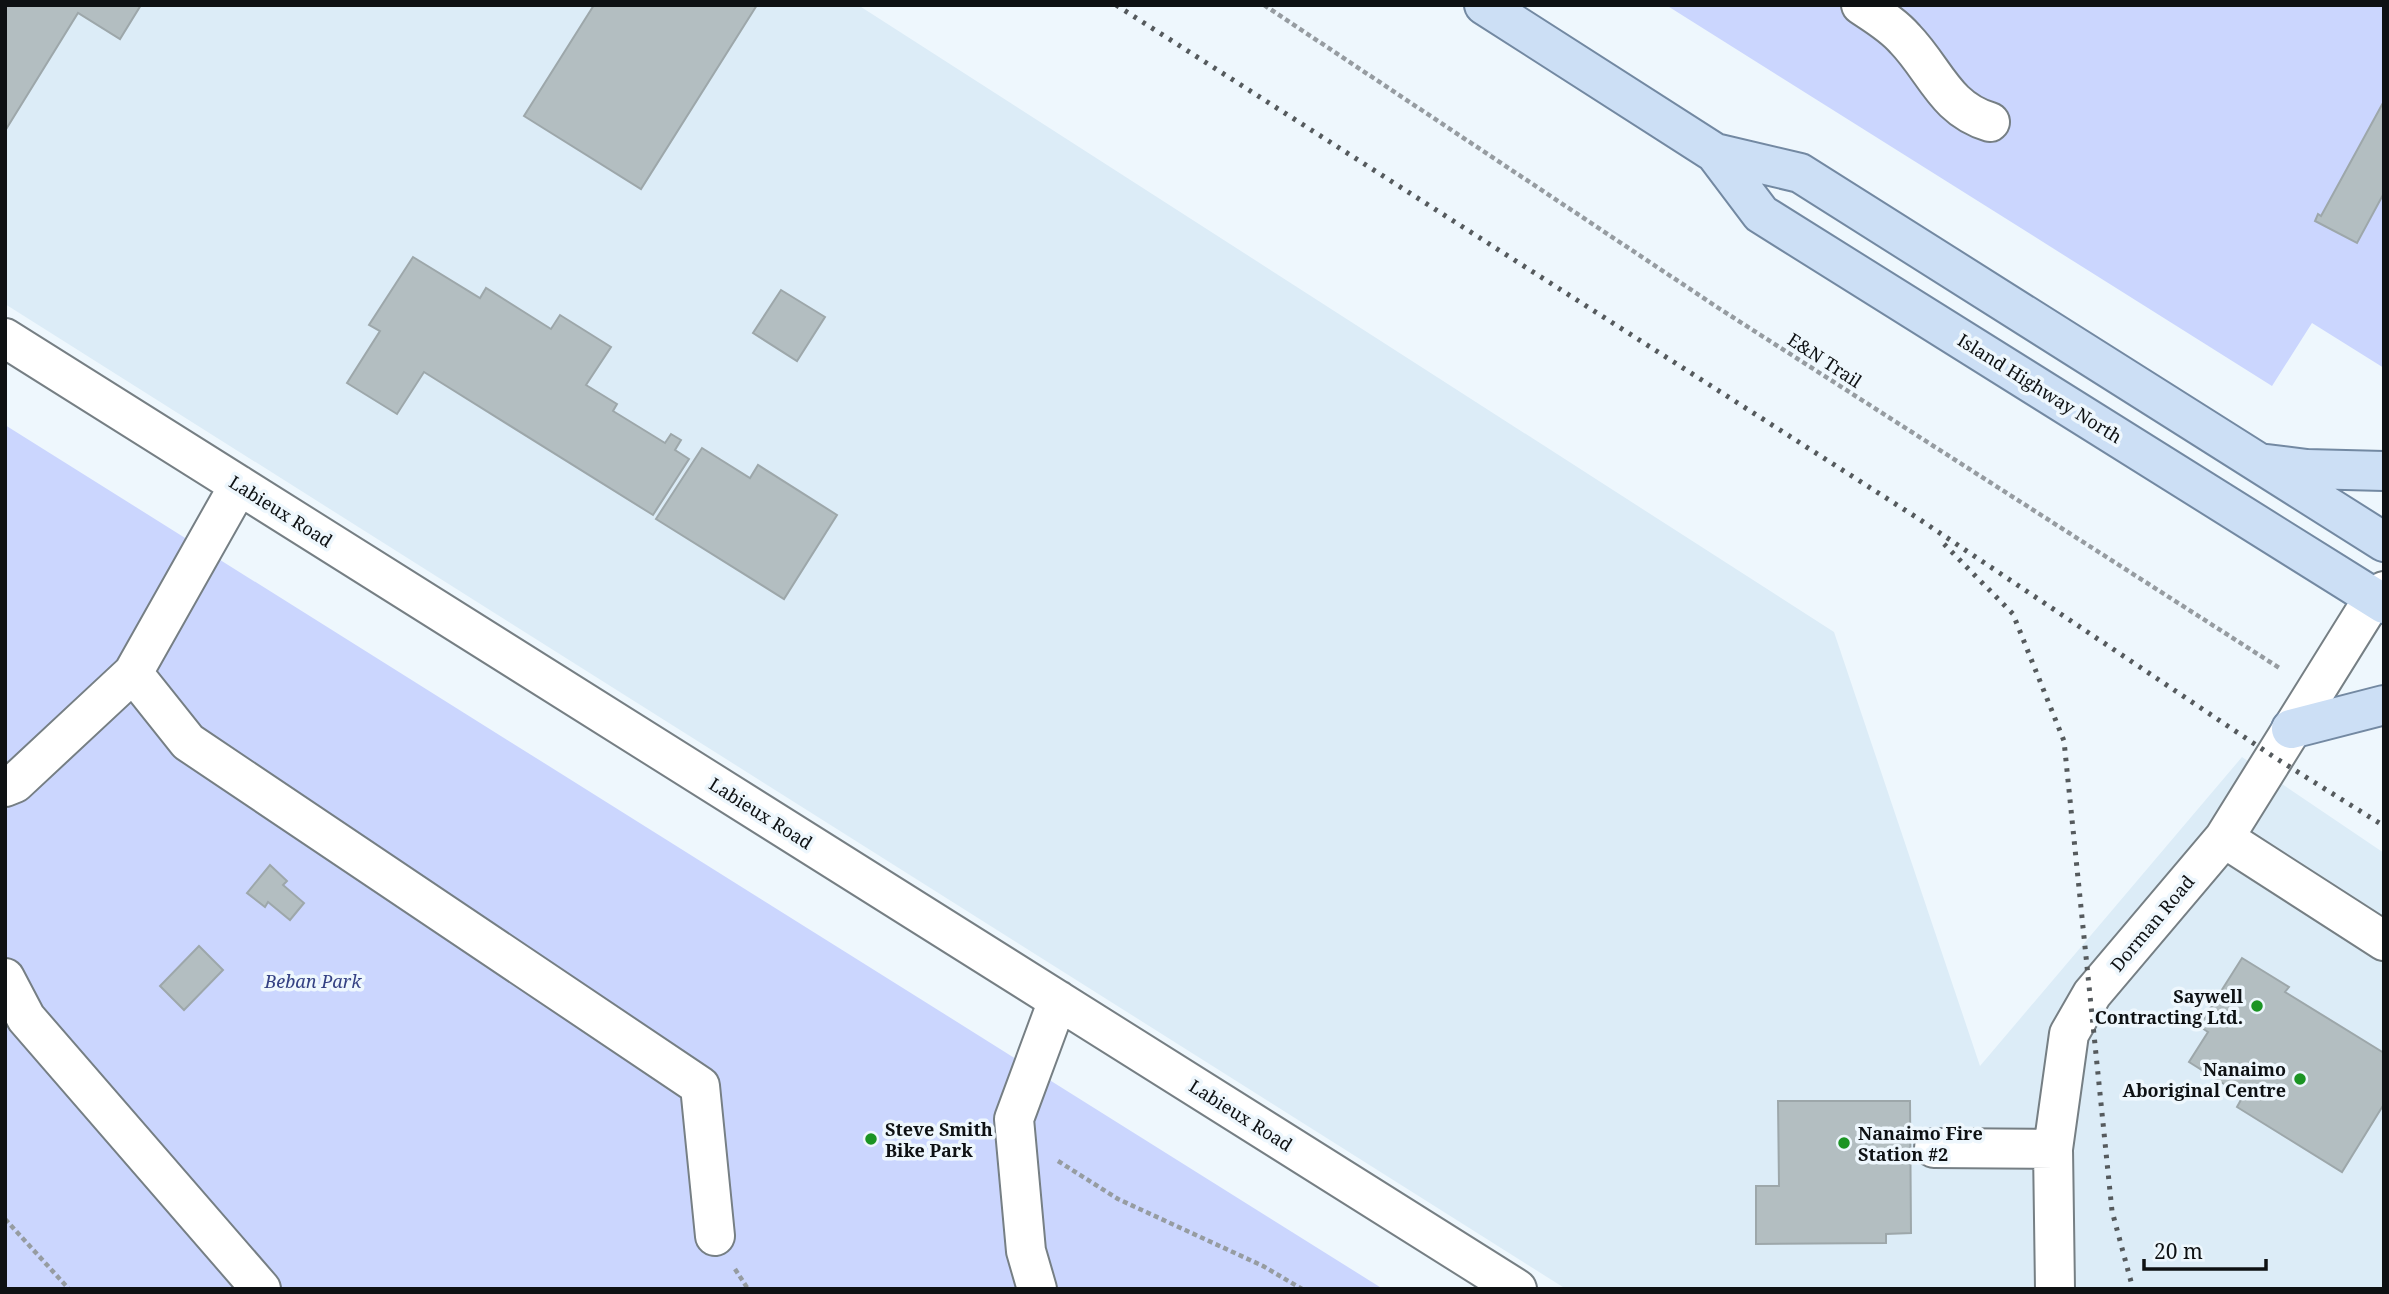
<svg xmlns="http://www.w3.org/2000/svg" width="2389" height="1294" font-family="'Noto Serif',serif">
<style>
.built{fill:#dcecf7}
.green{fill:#cbd6fe}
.building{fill:#b3bec1;stroke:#9da7aa;stroke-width:2}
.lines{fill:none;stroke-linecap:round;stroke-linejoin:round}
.minor-casing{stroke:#767f84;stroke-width:42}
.major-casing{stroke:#7389a2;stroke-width:42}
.path{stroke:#969ca1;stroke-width:4.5;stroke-dasharray:5 3.5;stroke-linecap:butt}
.minor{stroke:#fff;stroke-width:38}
.major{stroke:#ccdff5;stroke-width:38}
.rail{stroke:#555a5d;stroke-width:5;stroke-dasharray:3.5 7;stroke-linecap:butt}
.poi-dot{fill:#1b9423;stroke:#eef7fd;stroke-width:2.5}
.labels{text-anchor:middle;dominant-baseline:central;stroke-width:7;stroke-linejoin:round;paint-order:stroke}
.street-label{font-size:18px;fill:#0e1113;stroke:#eef7fd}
.park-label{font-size:18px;font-style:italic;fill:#344183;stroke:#eef7fd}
.poi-label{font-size:18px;font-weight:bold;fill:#0e1113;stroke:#eef7fd;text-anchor:end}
</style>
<rect width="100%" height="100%" fill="#eef7fd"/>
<!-- built -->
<path class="built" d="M5 5H858L1834 632 1980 1066 2242 757 2384 853V1289H1566L5 304Z"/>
<!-- green -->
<path class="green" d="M1666 5H2384V368L2312 323 2272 386Z
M5 425 1383 1289H5Z"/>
<!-- building -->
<path class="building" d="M5 5H141L120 39 78 13 5 131Z
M594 5H757L641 189 524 116Z
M2384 101V193L2357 243 2315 221 2318 214 2321 216Z
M413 257 480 298 486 288 551 329 560 315 611 347 586 385 617 404 613 411 665 443 671 434 681 440 675 450 689 459 653 515 424 372 397 414 347 383 380 331 369 325Z
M781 290 825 317 797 361 753 333Z
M702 448 750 478 758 465 837 515 784 599 656 519Z
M270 865 287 881 283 885 304 903 290 920 268 902 265 907 247 893Z
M199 946 223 970 184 1010 160 986Z
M2242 958 2289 987 2285 992 2384 1053V1104L2342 1172 2237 1107 2243 1096 2189 1062 2208 1032 2199 1026Z
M1778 1101H1910L1911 1233 1886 1234V1243L1756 1244V1186H1779Z"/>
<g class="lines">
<!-- minor casing -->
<g class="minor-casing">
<path id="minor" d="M1861 5C1876 15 1893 25 1905 39 1935 70 1945 109 1990 122
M5 338 1517 1289
M133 673 188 742 700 1086 715 1236
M5 787 15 783 133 673 239 485
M2224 838 2384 941
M5 978 26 1018 261 1289
M1934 1148 2053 1149
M1037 1289 1026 1251 1014 1119 1058 1000
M2055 1289 2053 1149 2069 1034 2092 994 2224 838 2374 597 2384 591"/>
</g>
<!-- major casing -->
<g class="major-casing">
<path id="major" d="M1484 5 1715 153 1800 173 2384 542
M1715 153 1761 214 2384 604
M2267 464 2307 469 2384 471
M2291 729 2384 705"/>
</g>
<!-- path -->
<path class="path" d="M1264 5 1720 309 2281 669
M1058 1161 1118 1199 1263 1266 1302 1289
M5 1219 69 1289
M735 1269 748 1289
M773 1287V1289"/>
<!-- minor -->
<use href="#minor" class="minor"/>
<!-- major -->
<use href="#major" class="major"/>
<!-- rail -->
<path class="rail" d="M1116 5 1919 519 2274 757 2384 826
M1944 544 2013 614 2064 741 2112 1211 2133 1289"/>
</g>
<!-- markers -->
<g class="poi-dot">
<circle cx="2257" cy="1006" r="7"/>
<circle cx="2300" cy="1079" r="7"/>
<circle cx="871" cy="1139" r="7"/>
<circle cx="1844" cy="1143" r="7"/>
</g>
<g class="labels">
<!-- street labels -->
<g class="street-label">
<text transform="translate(1825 360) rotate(33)">E&amp;N Trail</text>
<text transform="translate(2040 388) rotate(32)">Island Highway North</text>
<text transform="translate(281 511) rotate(32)">Labieux Road</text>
<text transform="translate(761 813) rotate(32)">Labieux Road</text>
<text transform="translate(2152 923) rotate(-50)">Dorman Road</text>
<text transform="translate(1241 1115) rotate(32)">Labieux Road</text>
</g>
<!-- park labels -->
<g class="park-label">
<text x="313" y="981">Beban Park</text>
</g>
<!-- poi labels -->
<g class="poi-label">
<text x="2243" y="996">Saywell<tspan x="2243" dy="21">Contracting Ltd.</tspan></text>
<text x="2286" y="1069">Nanaimo<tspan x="2286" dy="21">Aboriginal Centre</tspan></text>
<text x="885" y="1129" text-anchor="start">Steve Smith<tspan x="885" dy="21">Bike Park</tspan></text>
<text x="1858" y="1133" text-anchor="start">Nanaimo Fire<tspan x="1858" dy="21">Station #2</tspan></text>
</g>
</g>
<!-- border -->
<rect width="2389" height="1294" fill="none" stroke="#0e1113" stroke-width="14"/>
<!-- scale -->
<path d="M2144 1259v10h122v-10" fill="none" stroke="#0e1113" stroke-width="3.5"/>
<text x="2154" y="1259" font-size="21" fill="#0e1113" stroke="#eef7fd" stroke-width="5" paint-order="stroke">20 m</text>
</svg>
